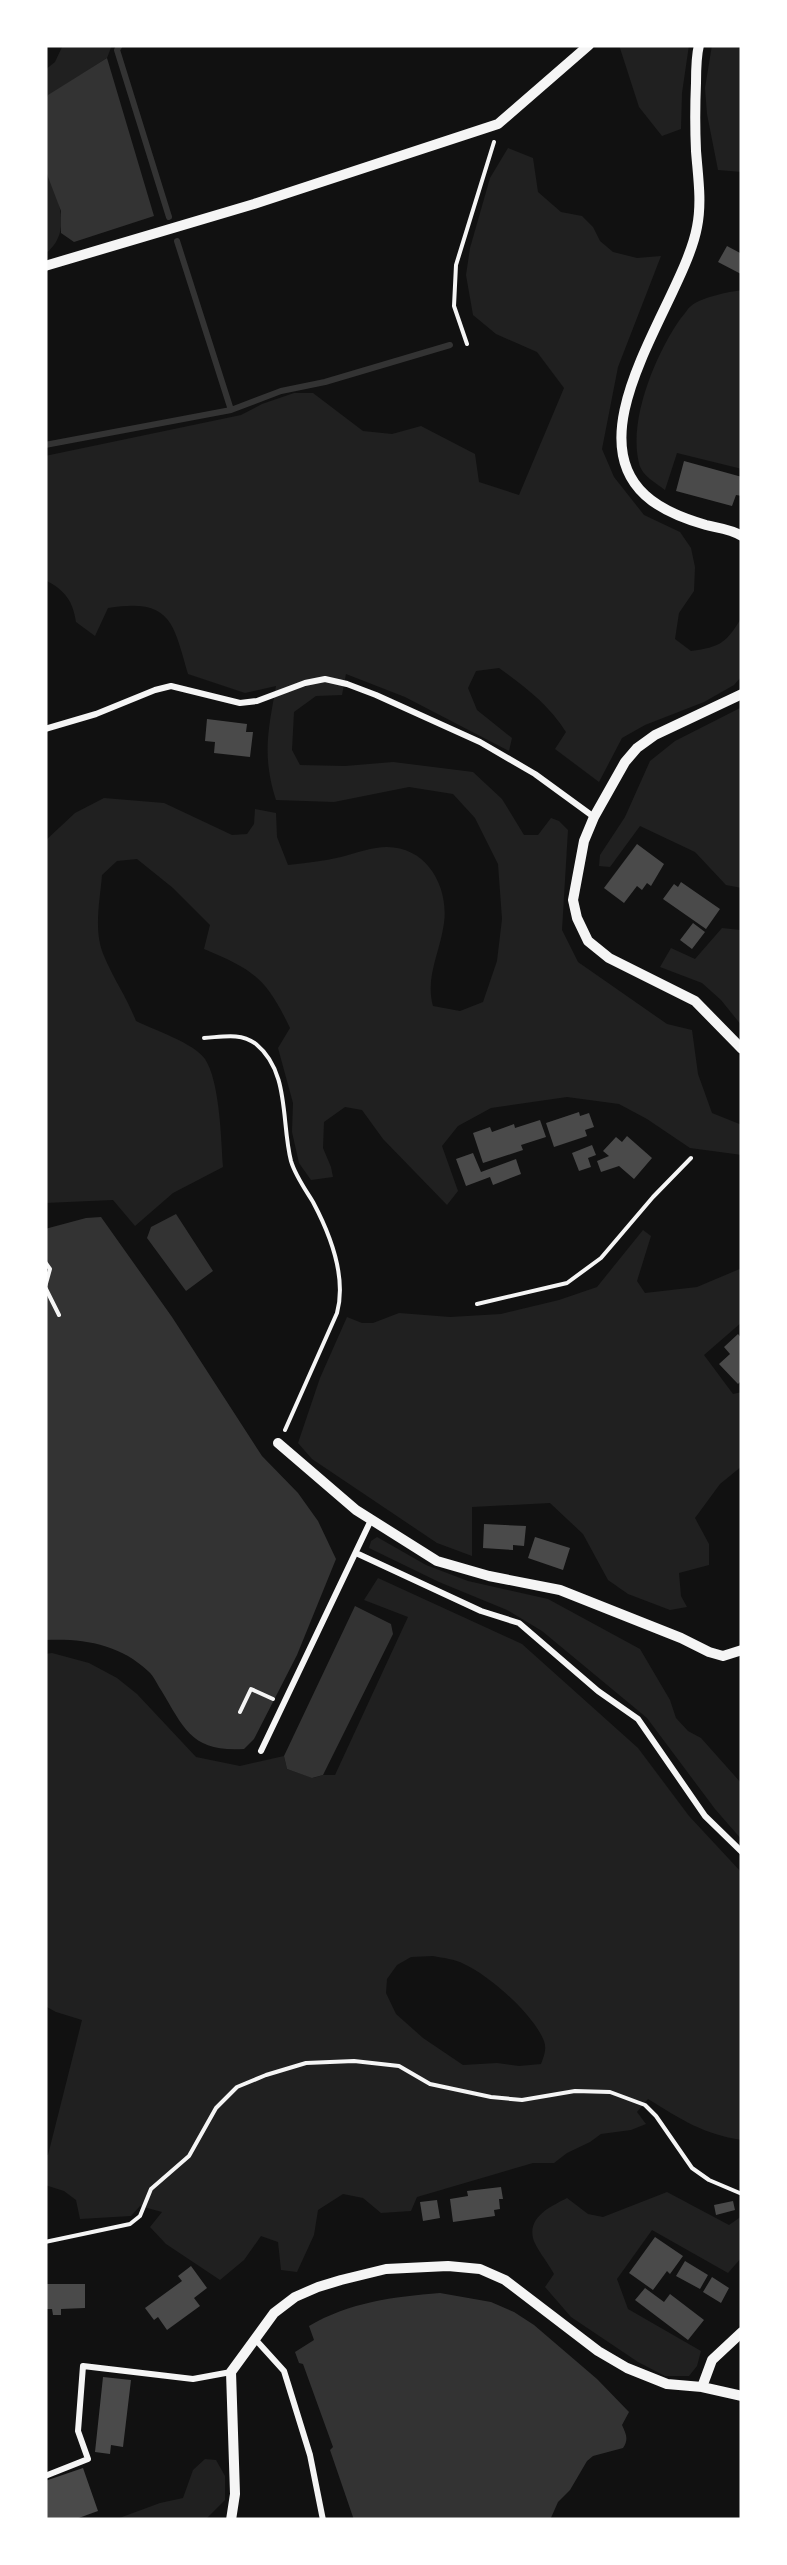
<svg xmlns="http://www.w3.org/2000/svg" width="787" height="2565" font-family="'Asap Condensed',sans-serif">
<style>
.green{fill:#202020;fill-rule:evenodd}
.water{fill:#333}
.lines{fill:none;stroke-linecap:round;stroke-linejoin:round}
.stream{stroke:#333;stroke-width:6}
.building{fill:#4a4a4a}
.path{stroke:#f5f5f5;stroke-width:4}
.service{stroke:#f5f5f5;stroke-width:6}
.minor{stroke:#f5f5f5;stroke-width:10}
</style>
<rect width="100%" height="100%" fill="#111"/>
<!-- green -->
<path class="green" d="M63 45H112L107 58 49 95 45 101V70L55 62Z
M619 45H689L682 93 681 129 662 136 639 107Z
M712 45H742V172L718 170 707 114 705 88Z
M508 148 533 158 538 192 561 212 582 216 593 227 600 241 613 252 637 258 661 256 618 367 602 449 614 477 644 515 680 532 691 548 695 567 694 591 679 613 675 639 691 651C721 647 726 643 742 617V676L734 685 704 702 645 725 622 738 599 782 555 749 566 732C548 704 525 687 499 668L476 671 468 688 477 710 512 738 509 751 405 697 346 674 342 695 316 696 294 712 292 750 300 765 345 766 393 762 473 772 502 799 524 835H538L551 818 559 821 568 830 562 930 578 962 667 1024 692 1030 698 1074 712 1113 742 1125V1155L690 1148 647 1119 619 1104 567 1097 491 1108 458 1126 442 1146 458 1191 447 1205 383 1139 362 1110 345 1107 324 1122 323 1148 331 1167 333 1177 311 1180 299 1163 292 1132 293 1103 278 1048 290 1028C266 978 254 970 204 949L210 925 173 888 137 859 117 861 102 875C100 901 93 931 104 956 113 978 127 998 136 1021 154 1030 194 1043 205 1059 220 1082 221 1139 223 1167L173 1193 135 1226 113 1200 45 1203V841L75 813 104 798 164 803 232 835 247 834 254 824 255 809 276 813 277 837 288 865C306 863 324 861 341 857 356 853 373 847 387 847 427 847 449 887 444 923 440 953 425 977 433 1006L460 1011 483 1002 497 961 502 919 498 864 475 818 453 794 409 787 334 802 276 800C262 756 268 731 276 686L245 693 188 674C173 622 171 598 108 608L95 636 76 622C73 601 65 590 45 580V456L241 415 262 404 294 393H313L363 431 392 434 421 426 475 454 479 482 519 495 564 388 537 352 496 334 473 315 466 275 470 248 490 178Z
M45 169C58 196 74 232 45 254Z
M742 290V469L677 453 665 490C656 483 641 475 639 463 628 420 656 353 681 318 685 314 687 309 691 306 702 297 728 292 742 290Z
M742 707V888L726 885 695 852 640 826 610 867 599 866 600 855 625 817 650 761 675 741Z
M722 928 740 930 742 1026 721 1000 702 983 660 967 671 948 695 959Z
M643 1230 651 1236 637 1281 645 1293 697 1287 742 1268V1322L704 1355 733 1394 742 1392V1466L720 1484 695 1518 709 1544V1565L679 1573 681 1596 687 1607 670 1610 628 1594 608 1580 583 1534 550 1503 472 1507V1556L437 1543 312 1459 298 1443 320 1378 347 1317 362 1323H373L399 1313 450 1317 501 1314 559 1300 597 1287Z
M377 1537 426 1565 468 1581 548 1599 640 1649 670 1700 676 1718 688 1731 701 1738 742 1784V1840L715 1809 647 1718 542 1631 507 1610 439 1582 369 1548 371 1541Z
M378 1578 522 1644 638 1748 689 1816 742 1873V2140C703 2134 682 2120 648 2099L637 2112 646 2124 631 2130 601 2134 590 2142 567 2153 554 2163H533L417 2197 411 2211 381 2213 363 2198 343 2194 318 2210 314 2235 297 2272 281 2270 278 2242 261 2236 244 2260 220 2280 166 2244 150 2227 162 2212 140 2206 131 2216 80 2219 76 2200 64 2191 45 2185V2155H48L82 2020 56 2012 45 2006V1654L52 1653 89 1663 117 1678 137 1694 196 1757 240 1766 284 1756 287 1769 313 1778 323 1775H335L408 1617 364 1600ZM433 1956C443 1958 455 1959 464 1964 489 1975 534 2015 544 2041 547 2049 544 2056 541 2064L519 2066 497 2063 463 2065 423 2038 396 2014 386 1993 387 1979 397 1965 411 1957Z
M667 2192 729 2225 742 2216V2257L728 2273 652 2230 617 2279 628 2309 701 2351 697 2366 689 2376H665L638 2362 571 2317 545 2287 554 2274C549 2264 535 2247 533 2238 528 2216 552 2206 567 2198L588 2214 603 2217Z
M205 2459 216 2460 225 2476V2500L205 2520H114L160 2503 183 2498 193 2470Z"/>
<!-- water -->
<path class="water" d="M107 58 154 216 74 242 61 233V211L45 169V101L48 95Z
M176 1214 213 1271 186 1291 147 1238 151 1227Z
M101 1217 172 1317 262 1456 298 1493 318 1521 336 1559 297 1655 254 1739 244 1749C192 1752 185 1730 161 1690 157 1684 154 1676 148 1671 120 1644 82 1638 45 1640V1229L86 1218Z
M355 1606 391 1624 393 1634 323 1775 312 1778 287 1769 284 1756Z
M440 2293 491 2302 514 2312 534 2325 597 2379 629 2412 622 2425C626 2434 629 2439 623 2448L593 2456 587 2461 570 2490 558 2502 550 2520H354L330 2450 333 2447 303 2364 299 2363 295 2352 314 2340 309 2326C350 2302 393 2297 440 2293Z"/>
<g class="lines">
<!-- stream -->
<path class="stream" d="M120 45 117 50 169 217
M177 241 231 410
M45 445 231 410 281 391 325 382 450 345"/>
</g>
<!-- building -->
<path class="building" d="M727 246 742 254 741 274 718 262Z
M684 461 742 477V496L736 495 732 506 676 491Z
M207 719 247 724 246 732H253L250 757 214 753 215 742 205 741Z
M637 844 664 864 651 886 647 883 642 890 637 886 624 903 604 888Z
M681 882 720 909 706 929 663 899 674 884 678 887Z
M693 923 705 932 692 949 680 940Z
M579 1112 580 1116 589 1113 594 1127 585 1130 587 1136 554 1147 546 1123Z
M540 1120 546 1137 521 1145 523 1150 483 1163 473 1133 490 1127 492 1132 514 1124 515 1128Z
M627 1136 652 1158 634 1179 619 1166 601 1172 597 1161 609 1156 603 1151 616 1137 622 1142Z
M592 1145 596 1155 588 1158 591 1167 579 1171 572 1153Z
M473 1153 481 1172 516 1159 521 1174 493 1185 490 1177 466 1186 456 1159Z
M738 1334 742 1339V1380L738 1384 719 1364 730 1354 724 1347Z
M484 1524 526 1526 524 1546 513 1545V1550L483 1548Z
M535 1537 570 1548 563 1570 528 1558Z
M501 2187 503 2199H499L500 2209 494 2210 495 2216 453 2222 450 2199 468 2196 467 2191Z
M437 2200 440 2218 423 2221 420 2202Z
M733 2201 735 2210 716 2215 714 2205Z
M655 2237 683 2256 670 2274 667 2271 653 2290 629 2273Z
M685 2261 708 2275 700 2289 676 2276Z
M191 2266 207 2288 194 2298 200 2306 167 2330 158 2317 154 2320 145 2308 182 2281 178 2276Z
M712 2277 729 2288 721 2303 703 2292Z
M45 2284H85V2308L61 2309V2315H53L52 2309H45Z
M645 2288 664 2302 670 2294 704 2320 688 2340 635 2300Z
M103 2377 131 2380 123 2447 111 2445 110 2454 95 2452Z
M83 2468 98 2511 73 2520H45V2481Z"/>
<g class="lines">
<!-- path -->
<path class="path" d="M467 344 454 306 456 265 494 142
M204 1038C222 1037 240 1032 256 1044 290 1072 281 1122 291 1161 295 1175 305 1189 313 1202 330 1234 347 1276 337 1313L285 1430
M45 1262 50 1269 45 1287 59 1315
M477 1304 567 1283 601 1258 653 1197 691 1158
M240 1712 251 1689 273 1699
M45 2242 130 2224 140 2216 151 2189 189 2156 216 2108 237 2087 266 2075 306 2063 354 2061 399 2066 430 2084 491 2097 522 2100 575 2091 610 2092 645 2105 656 2116 692 2168 709 2180 742 2194"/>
<!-- service -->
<path class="service" d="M45 729 96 714 155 690 171 686 240 703 257 701 305 683 325 679 347 684 376 695 480 742 535 774 594 817
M356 1553 481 1611 519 1623 598 1691 638 1719 705 1816 742 1852
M261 1751 371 1520
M255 2339 284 2371 310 2455 323 2520
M45 2476 88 2459 78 2431 83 2366 193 2379 231 2372"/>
<!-- minor -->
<path class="minor" d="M699 45C696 57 696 70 696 83 695 106 695 129 696 151 698 177 702 202 697 227 684 299 574 430 645 495 661 510 685 519 706 525 718 528 731 529 742 536
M45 266 254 204 498 124 589 45
M742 694 655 735 637 748 625 762 594 817 584 841 573 900 577 918 588 941 609 958 695 1001 742 1049
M278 1443 356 1510 437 1561 489 1576 560 1590 681 1638 709 1652 723 1656 742 1650
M702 2387 712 2360 742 2332
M231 2520 235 2494 231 2372 274 2313 295 2297 318 2287 341 2280 386 2269 448 2266 480 2269 505 2280 598 2351 627 2368 667 2384 702 2387 742 2396"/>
</g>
<!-- border -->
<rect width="787" height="2565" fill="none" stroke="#ffffff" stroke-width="95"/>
</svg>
